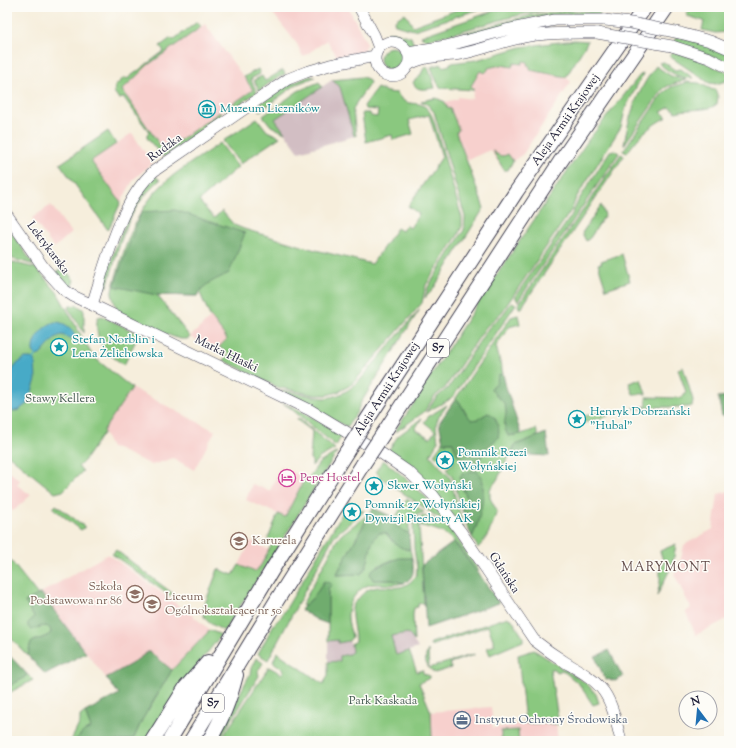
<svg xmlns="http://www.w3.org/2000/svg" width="736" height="748" font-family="'Sorts Mill Goudy',serif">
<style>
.built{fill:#f7d0cd}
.industrial{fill:#d2bec3}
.green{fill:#8ac87f;stroke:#56755d}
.forest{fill:#6fac6e;stroke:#486754}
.water{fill:#47aac7;stroke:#346681}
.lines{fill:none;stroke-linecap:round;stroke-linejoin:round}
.stream{stroke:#47aac7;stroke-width:2}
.secondary-casing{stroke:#424153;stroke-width:12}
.highway-casing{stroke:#424153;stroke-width:16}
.secondary{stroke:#fff;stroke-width:11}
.highway{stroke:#fff;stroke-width:14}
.secondary-bridge-casing{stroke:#424153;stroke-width:12;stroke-linecap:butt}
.highway-bridge-casing{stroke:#424153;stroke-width:16;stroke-linecap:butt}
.secondary-bridge{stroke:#fff;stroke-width:11}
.highway-bridge{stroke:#fff;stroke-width:14}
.labels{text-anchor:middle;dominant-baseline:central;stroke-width:3;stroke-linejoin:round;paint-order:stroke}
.shield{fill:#fdfcf7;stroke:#646373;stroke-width:1}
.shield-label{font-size:11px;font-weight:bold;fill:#22223b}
.culture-label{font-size:12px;fill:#0d838f;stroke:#fdfcf7;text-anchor:start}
.street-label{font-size:12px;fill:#22223b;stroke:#fdfcf7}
.park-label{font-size:12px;fill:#465c53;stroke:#fdfcf7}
.hotel-label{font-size:12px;fill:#b23c85;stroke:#fdfcf7;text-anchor:start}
.education-label{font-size:12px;fill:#785e54;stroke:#fdfcf7;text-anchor:start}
.service-label{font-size:12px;fill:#4e5e75;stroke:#fdfcf7;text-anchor:start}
.neighbourhood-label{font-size:13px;letter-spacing:1px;fill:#66504e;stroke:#fdfcf7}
</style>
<rect width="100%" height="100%" fill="#fdfcf7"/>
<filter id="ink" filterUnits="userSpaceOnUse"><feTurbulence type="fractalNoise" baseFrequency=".025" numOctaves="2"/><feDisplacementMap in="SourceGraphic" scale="8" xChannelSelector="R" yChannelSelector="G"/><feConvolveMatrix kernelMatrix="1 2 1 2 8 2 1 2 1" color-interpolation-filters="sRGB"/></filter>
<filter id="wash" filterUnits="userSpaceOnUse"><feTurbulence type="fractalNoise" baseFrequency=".012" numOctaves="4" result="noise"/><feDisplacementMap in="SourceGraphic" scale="16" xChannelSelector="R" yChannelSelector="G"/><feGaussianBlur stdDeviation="0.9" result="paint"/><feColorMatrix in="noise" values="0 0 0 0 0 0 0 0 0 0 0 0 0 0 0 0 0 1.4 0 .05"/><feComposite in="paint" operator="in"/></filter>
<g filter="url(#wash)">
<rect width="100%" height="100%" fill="#f6eedc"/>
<!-- built -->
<path class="built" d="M268 7H348L367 44 362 52 337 56 327 40 303 57 297 44Z
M205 24 253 90 164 151 122 90 148 65Z
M522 61 528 62 530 70 566 77 571 82 523 154 513 161 508 170H504L490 150 467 160 456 132 459 130 450 108 448 109 445 102 457 99 458 97 472 99 474 89 471 86 480 71 501 65 512 67 514 63Z
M132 133 152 163 134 179 121 202 117 197 91 161Z
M51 205 71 233 54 248 32 218Z
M211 317 227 339 214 351 202 345 203 343 190 337Z
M132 388 215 431 194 470 173 458 152 465 117 449 111 448 103 431Z
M281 467 305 478 285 517 246 500 252 484 270 491Z
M7 470 20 480 17 485 31 495 13 511 7 506Z
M729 491V618L696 635 686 613V612L691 608 676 578 677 577 674 575 680 563 684 545 713 529 718 494Z
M251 541 269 550 261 565 255 572 239 565Z
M108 554 193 616 210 630 172 670 149 651 131 664 106 678 41 593Z
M491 707 493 728 525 723H556L558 741H430L432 737 431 712Z"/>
<!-- industrial -->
<path class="industrial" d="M332 80 340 87 354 136 299 152 275 119Z
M408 633 418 648 396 655 391 636Z
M338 640V643L349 641 351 644 352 652 349 654 340 656 341 661 328 662V641Z"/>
<!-- green -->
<path class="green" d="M464 7H486L414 30 398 26 394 23 395 20 405 13 413 26Z
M505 7H606L608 9 606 10C591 10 575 8 560 9 514 12 470 31 426 40L421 36Z
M692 7H729V32L715 33 702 30 704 21 687 16V13Z
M567 11 600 12V15L567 14 532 18 445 43 424 44 531 15Z
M197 22 201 27 148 65 122 90 164 151 220 112 221 114 220 117 165 156H162L147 138V135L149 132 124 98 119 99 114 92 115 86 125 77 127 79 164 51 160 46 171 38 173 40Z
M389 32H394L411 37 415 48C409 47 407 44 402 42 397 38 392 38 387 34Z
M676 37 691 40 729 53V63L674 42Z
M574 40 588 41 566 77 530 70V66L527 65 528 62 523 61 522 64 514 63 512 67 501 65 488 68V70L485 73 480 71 471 86 474 90 441 88 437 82 431 67 442 64V67L450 65V63L476 60 521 47Z
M380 59a12 12 0 1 1 24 0a12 12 0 1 1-24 0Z
M672 52 695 58 729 73V80L716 84 709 83 669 56Z
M664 62 675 70 681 69 693 78C680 79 668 72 659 63Z
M656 66 671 76 686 80 668 86 663 89 624 145C629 115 637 91 656 66Z
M426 67 429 69 435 88C426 89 416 92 413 82L420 76 424 68Z
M258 69 260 74 252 78 251 80 257 92 229 112H227L225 109 253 90 244 77Z
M283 70 285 74 272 81 259 91 254 80 262 76 265 81Z
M643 74 626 107 621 127 576 198 572 209 502 312 486 327 445 388 435 396 424 412 396 432 395 431 421 393 420 392 485 292 589 139 640 75Z
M310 76 315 77 297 84 260 111 258 105 287 85Z
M362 77 368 79 370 83 356 103 353 110 356 136H354L340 87 332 80Z
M319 82 322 87 275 119 285 133 271 126 263 116 298 91Z
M688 82 699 83 713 90 715 89 718 97 717 104C709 112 688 108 676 112L670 107 661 112 667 117C649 126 638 137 627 153L623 151 662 94 671 87Z
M377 88 387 92 397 93C409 114 423 91 434 121L462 218V226L458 235 426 285 422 303 355 381 349 386 338 392 327 395H315L277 387 223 360 229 354 219 347 227 339 210 316 199 291 197 296 157 295 190 337 187 339H180L171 336 117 311 112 294V290C123 253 133 214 161 186 176 171 202 156 220 143L238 167 199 201 214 218 222 211 234 225 244 229 312 249 372 264 397 228 402 231 406 225 410 228 419 214 408 206 442 157 429 115 409 120 413 134 393 140 392 135 366 142 362 114 363 113H370L371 116 377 117 378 110 365 109 364 106Z
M436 98 445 102 448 109 450 108 459 130 456 132 484 208 432 291 425 298 428 287 464 230 465 217 434 112 428 105 421 101Z
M257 118 267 131 280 137 240 164 223 141Z
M108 131 116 144 91 161 117 197 121 202 112 222 108 230 60 164Z
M492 150C497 155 502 158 508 154L513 161 508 170H504Z
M614 150 619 153 518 301 516 299V295L571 216 578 201 610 151Z
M621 154 624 156 525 302 522 308H519L518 305Z
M155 176 160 180C125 210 120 246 107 287L103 285 118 240 136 200Z
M601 205 605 215 590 238 586 241 582 233Z
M7 226 34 265 7 257Z
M622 254 630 281 606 289 598 264 602 263 601 261Z
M7 261 36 268 57 292 91 353 96 359 132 388 103 431 104 432 84 461 78 467 83 471 63 491 55 493 7 454Z
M63 268 74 280 71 289 55 273Z
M511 303 516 304 455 394 449 400 426 412 436 398 449 387 489 327 503 314Z
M76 304 84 310V333L68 308 70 306H74Z
M420 309 360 404 357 412 347 427 280 390 324 398C339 397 350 390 361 379Z
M518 315 520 324 509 327 496 346 503 374 498 375 497 383 492 387 495 395 504 402 506 408 508 436 521 434 536 429 538 436 515 445 497 480 490 489V498L497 511C492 526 489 536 478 548L472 537C481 520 482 500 483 481L462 487 469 503 462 510 452 476 446 469 454 462 444 451 437 458 434 454 443 442H453L455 449 481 458C483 448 489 444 498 438L488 413 478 419 472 420C464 414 463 405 456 398L509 320 511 317Z
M102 316 139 334 124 365C110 355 99 349 97 330 97 326 96 322 98 317Z
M683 367 693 400 692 406 687 407H659L637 409 633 408 647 406 646 397 682 398 686 392 678 369Z
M641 379 646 394H633L629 383Z
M282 403C303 410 323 424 342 435L336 446 289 407Z
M447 405C435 423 435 419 438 441L430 455 450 478 464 529 388 451 398 436 422 418 415 429 430 438 435 431 424 422 429 416Z
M605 410 608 416 583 423 582 417Z
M298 418 335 449 319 458 312 466V461L310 459 312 431 297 420Z
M337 452 275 552 224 631C214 625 202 622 203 609L218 569 233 575 239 565 255 572 261 565 273 542 268 539 278 514 285 517 305 478 308 479 319 463Z
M383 460C406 478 426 495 444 518V520L440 519 380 477 376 471Z
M407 499 424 512 410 518 409 522V534L401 529 394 522 395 518Z
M349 502 354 506 347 511V514L349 516H352L357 513V511H364L334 536 268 660 258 654 274 624 281 617Z
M56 505 84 526V528L81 530 53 508Z
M370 513 336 575 361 574C373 562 365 538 382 532L386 533 392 541 407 550 410 549 412 558 392 560 376 567 373 580H392L404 583C392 586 387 584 376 584 359 584 347 602 348 618 348 625 351 630 352 637L349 641 338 643V640L328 641V589L331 584 324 581 315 596 304 606 302 605 337 540 342 534Z
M423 516 433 518 451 529 479 571 476 572C471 563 457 543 449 537 441 530 429 528 419 525L424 603 418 604V607L414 608 413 615 414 641 408 633 391 636 396 655 409 651 417 672 422 670 424 674 430 676V678L419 683 431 712 432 737 430 741H220L269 667 282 674 284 670 273 662 277 652 323 684 328 676V662L340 661V656L349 654 352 652 351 644 355 641C355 630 351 620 352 609 352 605 355 602 358 599 362 594 367 589 373 588 390 583 401 595 416 576L417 568 414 549 413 524 416 518Z
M676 544 673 563 657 596 660 582V567L664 564 660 551Z
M116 550 172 593 170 596 112 554Z
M7 556 38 595 25 602 34 617 28 623 36 629C42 626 51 623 51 633 45 639 34 639 31 643 29 647 29 652 28 656L7 634Z
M508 617 509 619 511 618 523 637V641L490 655 487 648 495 645 488 626 430 646 431 643Z
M210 630 221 635 180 688 146 741H121L134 738 142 720 172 670Z
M428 650 429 668 474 654V655L450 663 451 668 435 673C426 668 423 660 428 650Z
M534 650 586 683 596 694 599 703 593 705 579 684 562 670 558 672 556 671 555 669H550L559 724 525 723 518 655Z
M256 658 263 663 258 671 259 676 218 741H215L250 674 251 668Z
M27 674 33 680 7 694V687L24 678Z
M85 712 91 728 76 739 74 741H71L80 722V716Z
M518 730 519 741H501V731Z"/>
<!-- forest -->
<path class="forest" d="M175 210 245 233 229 273C218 279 202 284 197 296L156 295 114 286 141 212Z
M503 374 506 387 521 434 508 436C500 421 509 417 505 406 503 399 495 396 491 389L492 387 497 383 498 375Z
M729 396V415L722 416 718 397Z
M456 398C463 405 464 414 472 420L478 419 488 413C490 414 492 414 493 416 498 420 501 434 497 439 494 442 489 444 485 449 482 452 482 456 480 459 478 462 475 462 472 463 459 463 456 452 453 442H443L439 423Z
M546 433 549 456 511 454 515 445Z
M471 471H477C479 474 482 476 482 479 486 495 479 523 472 537L467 526 462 510 469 502 462 487 460 477 462 474Z
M373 508 395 518 394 522 401 529 409 534 410 549C400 551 392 540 386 533H379C366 544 373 562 361 574L336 575Z
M454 542 486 584 499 603 426 628 422 565Z
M399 558H412C414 570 415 577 404 583L392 580H373L370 574 372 570 376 567Z
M324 581 332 584 328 589V624L317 620 301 610 304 606 315 596Z
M41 593 86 653 45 674 28 656C29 652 29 647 31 643 34 639 45 639 51 633 50 621 39 628 31 630L28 627V623L34 617 25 602Z
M609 650 623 677 615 681 605 679 595 657Z
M149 651 172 670 142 720 134 738 121 741H74L84 731 91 728 85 712 119 694 106 678 131 664Z
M7 653 27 674 24 678 7 687Z"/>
<!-- water -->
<path class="water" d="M55 322C65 322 74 329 76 339L74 340 62 335 56 337 40 355 36 356 33 351C32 339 44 325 55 322Z
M25 358H31L35 361 36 380 28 403 19 410 7 413V374L10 373 17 364Z"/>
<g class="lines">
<!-- stream -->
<path class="stream" d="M33 359 37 354"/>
</g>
</g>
<g filter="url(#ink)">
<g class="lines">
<!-- secondary casing -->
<g class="secondary-casing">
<path id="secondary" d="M359 7 374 35 379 48
M680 33 710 41 729 49
M375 59a17 17 0 1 1 34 0a17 17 0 1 1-34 0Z
M672 46 709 58 729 68
M407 52 446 46 506 30 555 20H605
M407 66C422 55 443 57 461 54 484 49 506 40 529 36 552 32 575 33 597 33
M7 215 44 268 63 289 73 296 103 310 310 410 381 453 410 473 433 495 461 532 534 640C544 648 554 655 565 662 578 670 594 678 604 692 613 705 617 725 621 741
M92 305C106 262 120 202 154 171L288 79 306 72 330 65 375 56"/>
</g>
<!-- highway casing -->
<g class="highway-casing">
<path id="highway" d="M363 426 516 192 645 7
M383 434 560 162 667 7
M152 741 186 687 208 662
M169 741 275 565 347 451
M191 741 277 600 363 464
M209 741C223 717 229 702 236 675"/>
</g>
<!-- secondary -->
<use href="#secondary" class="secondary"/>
<!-- highway -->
<use href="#highway" class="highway"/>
<!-- secondary-bridge casing -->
<g class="secondary-bridge-casing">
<path id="secondary-bridge" d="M605 20 631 23 680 33
M597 33 672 46"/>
</g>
<!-- highway-bridge casing -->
<g class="highway-bridge-casing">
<path id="highway-bridge" d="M347 451 363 426
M363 464 383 434"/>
</g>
<!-- secondary-bridge -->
<use href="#secondary-bridge" class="secondary-bridge"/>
<!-- highway-bridge -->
<use href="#highway-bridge" class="highway-bridge"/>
</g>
</g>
<!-- icons -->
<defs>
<g id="museum-ring" transform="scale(0.9)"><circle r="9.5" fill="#fdfcf7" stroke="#0f9aa8" stroke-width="1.5"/><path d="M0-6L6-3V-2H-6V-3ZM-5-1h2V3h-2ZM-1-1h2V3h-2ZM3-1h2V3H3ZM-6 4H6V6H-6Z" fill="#0f9aa8"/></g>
<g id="sight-ring" transform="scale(0.9)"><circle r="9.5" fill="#fdfcf7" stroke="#0f9aa8" stroke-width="1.5"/><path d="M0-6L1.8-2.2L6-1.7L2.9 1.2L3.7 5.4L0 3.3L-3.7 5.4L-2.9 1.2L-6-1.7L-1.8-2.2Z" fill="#0f9aa8"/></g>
<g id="hotel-ring" transform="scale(0.9)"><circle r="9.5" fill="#fdfcf7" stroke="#d1479c" stroke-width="1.5"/><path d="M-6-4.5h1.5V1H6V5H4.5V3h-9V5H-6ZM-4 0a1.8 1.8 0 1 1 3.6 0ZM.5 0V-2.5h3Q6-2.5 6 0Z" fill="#d1479c"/></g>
<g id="school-ring" transform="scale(0.9)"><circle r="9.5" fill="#fdfcf7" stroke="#8d6e63" stroke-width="1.5"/><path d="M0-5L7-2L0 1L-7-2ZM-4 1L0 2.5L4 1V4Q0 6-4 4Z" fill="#8d6e63"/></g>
<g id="office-ring" transform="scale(0.9)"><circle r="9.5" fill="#fdfcf7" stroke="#5c6f8a" stroke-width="1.5"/><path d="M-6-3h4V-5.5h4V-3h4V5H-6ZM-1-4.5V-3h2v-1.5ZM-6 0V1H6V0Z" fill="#5c6f8a"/></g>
</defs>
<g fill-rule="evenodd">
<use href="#museum-ring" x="207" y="109"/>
<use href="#sight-ring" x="59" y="347"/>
<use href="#sight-ring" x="577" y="419"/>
<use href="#sight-ring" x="445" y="460"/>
<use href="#hotel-ring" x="287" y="478"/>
<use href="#sight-ring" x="374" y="486"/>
<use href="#sight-ring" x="352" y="512"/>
<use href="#school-ring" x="239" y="541"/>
<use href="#school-ring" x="135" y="594"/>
<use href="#school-ring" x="152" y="604"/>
<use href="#office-ring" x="462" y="720"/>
</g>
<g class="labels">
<!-- shield labels -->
<g class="shield">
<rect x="427" y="339" width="22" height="18" rx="3"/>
<rect x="202" y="694" width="22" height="18" rx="3"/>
</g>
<g class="shield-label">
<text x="438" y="348">S7</text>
<text x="213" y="703">S7</text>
</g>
<!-- culture labels -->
<g class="culture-label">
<text x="220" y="109">Muzeum Liczników</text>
<text x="72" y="340">Stefan Norblin i<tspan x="72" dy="14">Lena Żelichowska</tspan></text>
<text x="590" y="412">Henryk Dobrzański<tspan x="590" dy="14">"Hubal"</tspan></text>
<text x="458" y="453">Pomnik Rzezi<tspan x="458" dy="14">Wołyńskiej</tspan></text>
<text x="387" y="486">Skwer Wołyński</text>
<text x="365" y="505">Pomnik 27 Wołyńskiej<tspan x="365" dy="14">Dywizji Piechoty AK</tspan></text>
</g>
<!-- street labels -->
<g class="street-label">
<text transform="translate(566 120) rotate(-55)">Aleja Armii Krajowej</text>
<text transform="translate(165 148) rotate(-36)">Rudzka</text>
<text transform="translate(48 248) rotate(53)">Lektykarska</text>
<text transform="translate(226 354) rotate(26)">Marka Hłaski</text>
<text transform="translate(387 389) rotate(-57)">Aleja Armii Krajowej</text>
<text transform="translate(504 573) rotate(57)">Gdańska</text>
</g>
<!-- park labels -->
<g class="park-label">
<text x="60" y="399">Stawy Kellera</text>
<text x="383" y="701">Park Kaskada</text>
</g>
<!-- hotel labels -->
<g class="hotel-label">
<text x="300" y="478">Pepe Hostel</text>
</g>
<!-- education labels -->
<g class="education-label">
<text x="252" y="541">Karuzela</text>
<text x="122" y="587" text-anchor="end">Szkoła<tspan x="122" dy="14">Podstawowa nr 86</tspan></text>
<text x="165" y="597">Liceum<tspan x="165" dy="14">Ogólnokształcące nr 50</tspan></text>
</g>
<!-- service labels -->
<g class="service-label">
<text x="475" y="720">Instytut Ochrony Środowiska</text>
</g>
<!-- neighbourhood labels -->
<g class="neighbourhood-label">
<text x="666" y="568">MARYMONT</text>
</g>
</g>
<!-- margin -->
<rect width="736" height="748" fill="none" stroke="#fdfcf7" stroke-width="24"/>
<!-- north arrow -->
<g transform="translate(698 710) rotate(344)"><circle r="19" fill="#fdfcf7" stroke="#a5a5ac"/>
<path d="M0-3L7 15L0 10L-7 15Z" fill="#1f6fb2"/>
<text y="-6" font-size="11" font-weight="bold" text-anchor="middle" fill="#22223b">N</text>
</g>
</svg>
